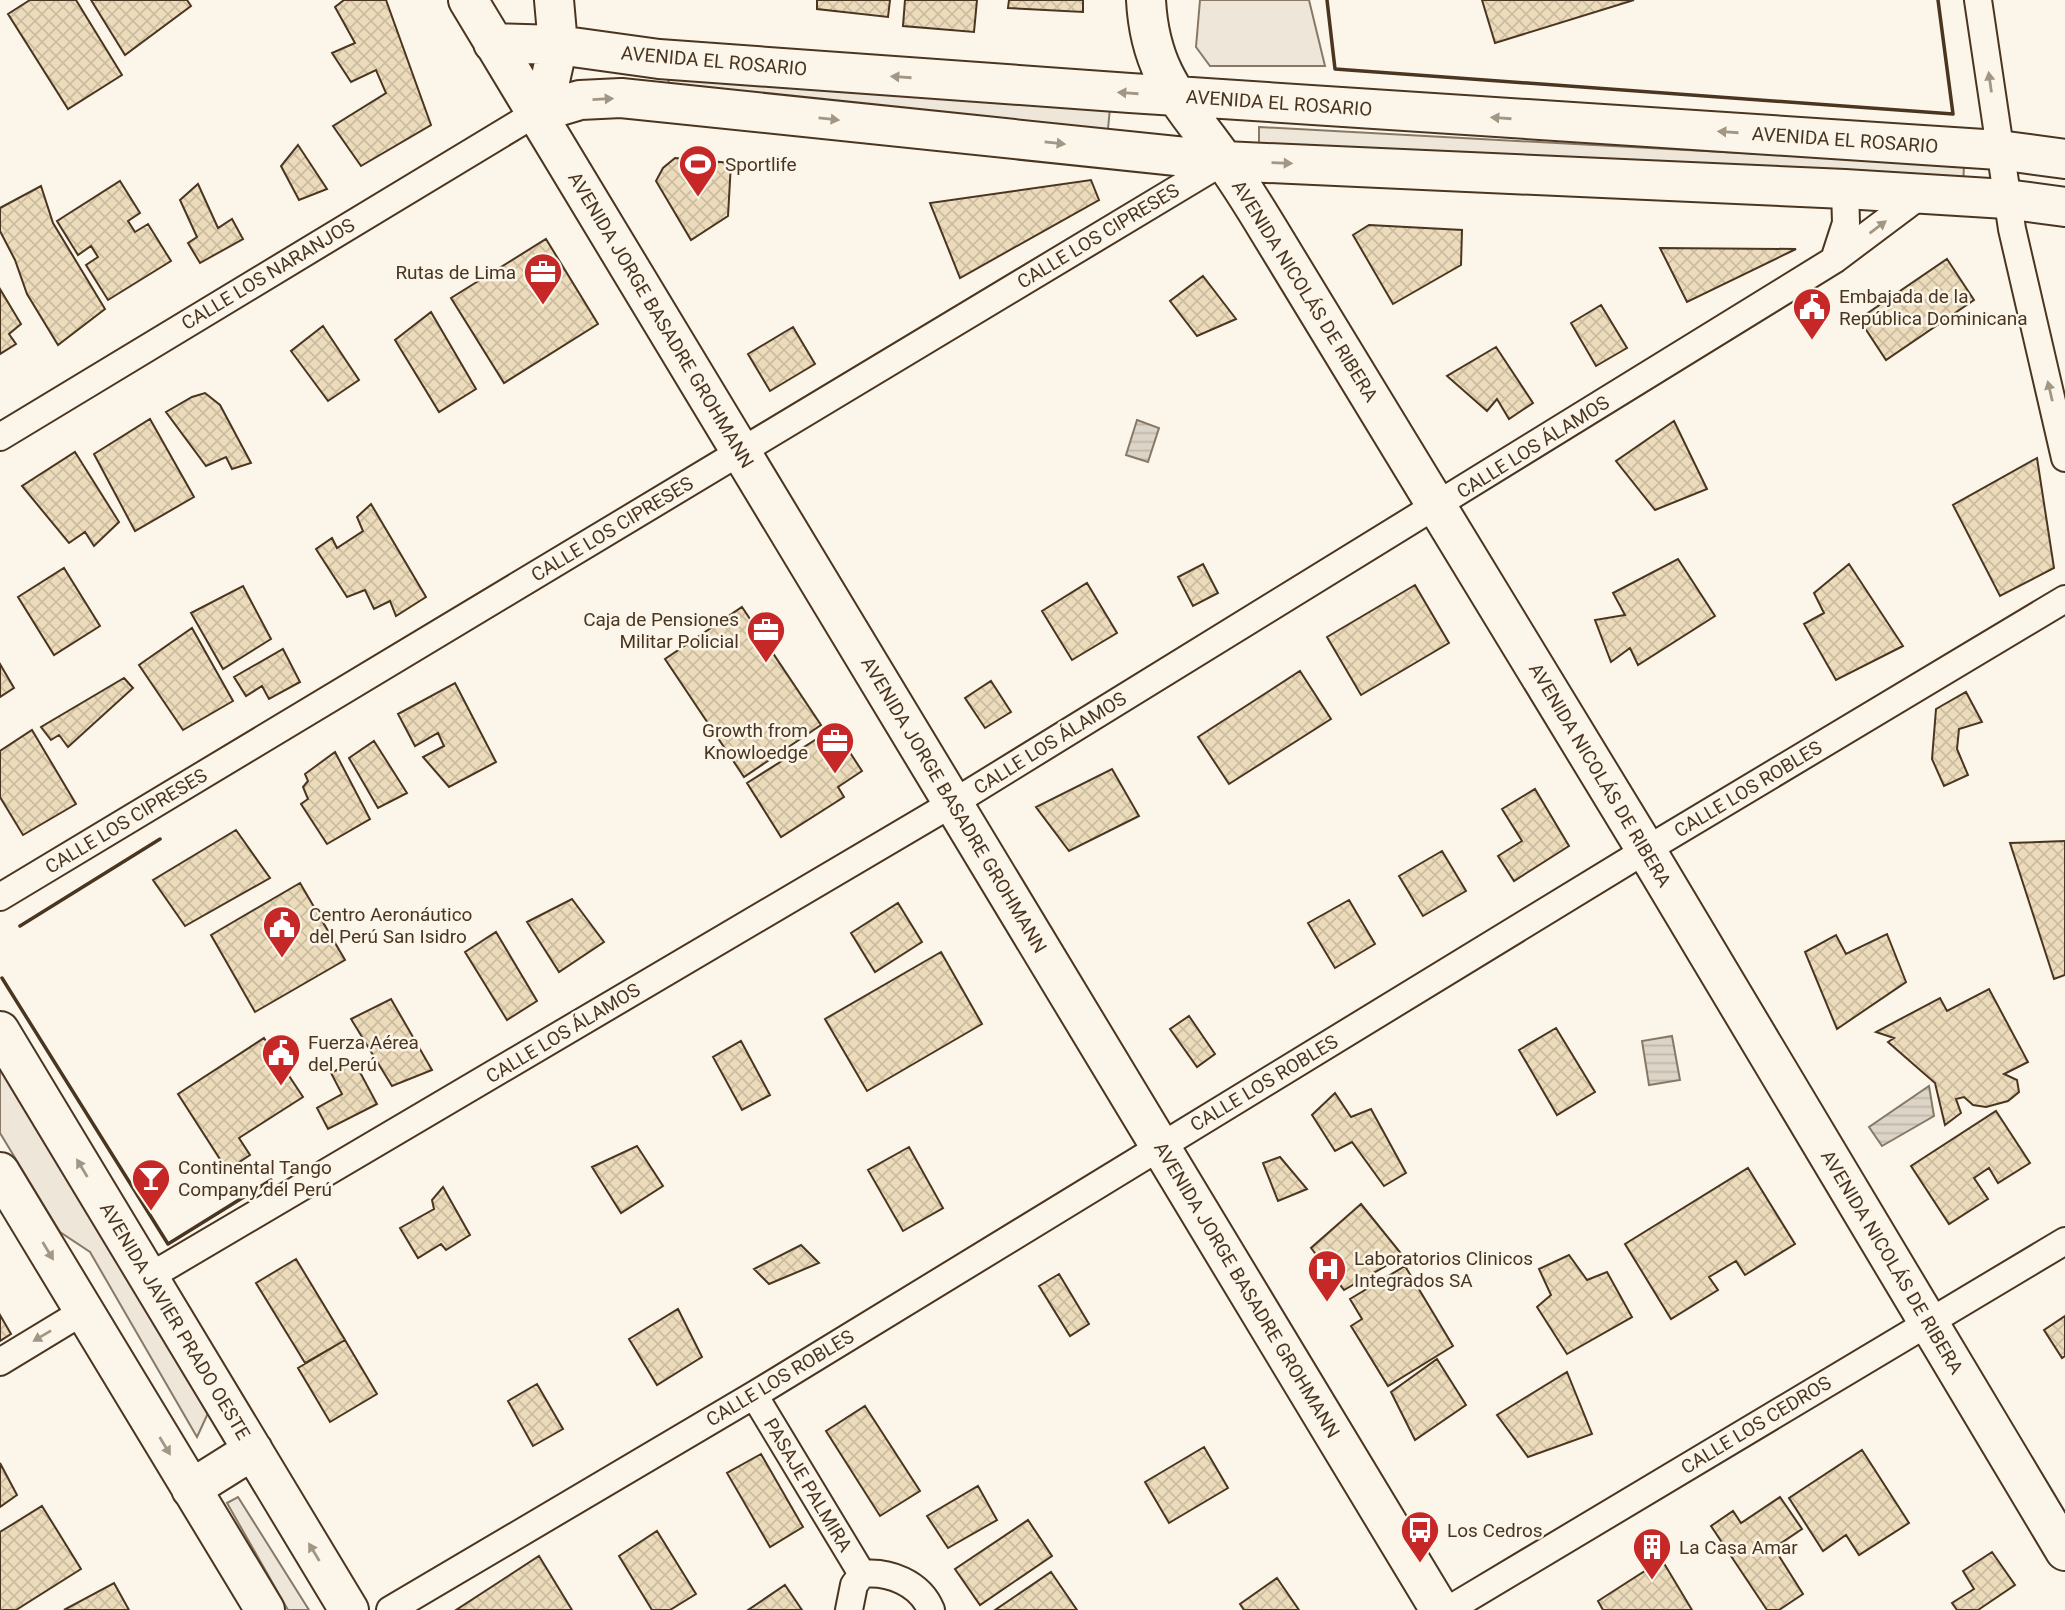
<svg xmlns="http://www.w3.org/2000/svg" width="2065" height="1610" font-family="Roboto,sans-serif">
<style>
.grass{fill:#ede6d9;stroke:#887966;stroke-width:2}
.water{fill:url(#water-rules);stroke:#887966;stroke-width:2}
.building{fill:url(#building-cross-hatch);stroke:#4a3520;stroke-width:2}
.lines{fill:none;stroke-linecap:round;stroke-linejoin:round}
.street-casing{stroke:#4a3520;stroke-width:30}
.secondary-casing{stroke:#4a3520;stroke-width:42}
.primary-casing{stroke:#4a3520;stroke-width:42}
.street{stroke:#fbf6e9;stroke-width:26}
.secondary{stroke:#fbf6e9;stroke-width:38}
.primary{stroke:#fbf6e9;stroke-width:38}
.wall{stroke:#4a3520;stroke-width:3.5}
.oneway{fill:#a29684}
.labels{text-anchor:middle;dominant-baseline:central;stroke-width:5;stroke-linejoin:round;paint-order:stroke}
.street-label{font-size:19px;fill:#4a3520;stroke:#fbf6e9}
.poi-label{font-size:19px;fill:#4a3520;stroke:#fbf6e9;text-anchor:start}
</style>
<defs>
<pattern id="water-rules" width="6" height="5" patternUnits="userSpaceOnUse" patternTransform="scale(1.75)"><rect width="6" height="5" fill="#dcd4c6"/><path d="M0 2.5h6" fill="none" stroke="#beb7aa"/></pattern>
<pattern id="building-cross-hatch" width="8" height="8" patternUnits="userSpaceOnUse" patternTransform="scale(1.75)"><rect width="8" height="8" fill="#ecdcbc"/><path d="M0 0l8 8M0 8l8-8" fill="none" stroke="#ccbda1"/></pattern>
</defs>
<rect width="100%" height="100%" fill="#fbf6e9"/>
<!-- grass -->
<path class="grass" d="M1200 0H1309L1325 66H1210L1196 47Z
M670 66 1110 108 1107 139 667 97Z
M1259 127 1964 165 1963 187 1259 151Z
M0 1065 209 1411 197 1437 90 1252 60 1232 0 1133Z
M238 1497 309 1610H288L227 1503Z"/>
<!-- water -->
<path class="water" d="M1137 420 1159 428 1148 462 1126 455Z
M1672 1036 1680 1080 1649 1085 1642 1041Z
M1929 1086 1934 1116 1882 1146 1869 1127Z"/>
<!-- building -->
<path class="building" d="M30 0H76L122 75 68 109 8 14Z
M91 0H187L191 6 125 55Z
M344 0H386L431 125 361 166 333 126 386 93 376 70 351 82 332 53 355 43 335 7Z
M817 0H890L888 17 817 9Z
M905 0H977L974 32 903 26Z
M1009 0H1083V12L1008 8Z
M1482 0H1634L1495 43Z
M298 145 327 189 299 200 281 166Z
M675 158 731 163 728 216 691 240 656 181 663 168Z
M1091 180 1099 200 960 278 930 203Z
M120 181 140 213 128 221 135 232 148 224 171 261 108 300 86 265 98 257 91 246 78 255 57 221Z
M198 184 218 228 232 219 243 239 200 263 188 243 197 237 180 200Z
M41 186 53 223 105 309 58 345 27 294 15 260 0 231V208Z
M1369 225 1462 230 1461 265 1393 304 1353 235Z
M546 239 598 324 504 383 451 298Z
M1660 248 1796 249 1687 302Z
M1947 259 1974 300 1886 360 1859 319Z
M1203 276 1236 319 1197 336 1170 301Z
M0 289 21 324 9 334 16 344 0 354Z
M1601 305 1627 348 1596 366 1571 323Z
M431 312 476 389 439 412 395 340Z
M323 326 359 380 328 401 291 351Z
M793 327 815 364 770 391 748 354Z
M1496 347 1533 403 1509 419 1497 399 1487 411 1447 376Z
M205 393 220 405 251 463 232 469 226 457 206 466 166 412 192 397Z
M150 419 194 497 135 531 94 454Z
M1674 421 1707 489 1655 510 1616 461Z
M75 452 119 522 94 546 85 532 69 543 22 486Z
M2037 458 2054 568 2000 596 1953 505Z
M371 504 426 597 396 616 390 601 374 609 365 590 347 597 316 549 332 538 337 548 363 531 357 517Z
M1678 559 1715 616 1638 665 1630 648 1611 662 1595 620 1625 615 1613 593Z
M1203 564 1218 593 1193 606 1178 577Z
M1849 564 1903 646 1836 680 1804 624 1824 613 1814 593Z
M64 568 100 626 54 655 18 597Z
M1087 583 1117 633 1072 660 1042 611Z
M1415 585 1449 643 1361 695 1327 637Z
M243 586 271 639 223 669 191 613Z
M742 607 821 725 744 777 665 659Z
M192 628 233 701 183 730 139 665Z
M283 649 300 682 269 699 262 686 246 696 234 677Z
M0 664 14 688 0 697Z
M1300 671 1331 719 1229 784 1198 737Z
M124 678 133 688 68 747 59 735 51 740 41 727Z
M991 681 1011 712 985 728 965 698Z
M455 683 496 762 449 787 423 757 444 746 438 733 415 746 398 714Z
M1966 692 1982 722 1959 729 1957 749 1968 775 1944 786 1932 759 1936 709Z
M834 728 862 771 838 787 844 797 781 837 747 783Z
M32 730 76 804 23 835 0 797V751Z
M374 741 407 793 378 808 349 758Z
M335 752 370 819 327 844 301 804 308 799 303 787 308 781 305 774Z
M1112 769 1139 816 1069 851 1036 807Z
M1535 789 1569 846 1514 881 1498 856 1522 841 1502 809Z
M236 830 270 878 185 926 153 880Z
M2065 841V975L2054 979 2010 843Z
M1442 851 1466 891 1423 916 1399 876Z
M300 883 345 960 255 1012 211 935Z
M572 899 604 942 559 972 527 922Z
M1349 900 1375 944 1335 968 1308 923Z
M898 903 922 942 875 972 851 933Z
M496 932 537 1001 507 1020 465 952Z
M1887 934 1906 982 1837 1029 1805 952 1836 935 1846 954Z
M941 952 982 1024 867 1091 825 1019Z
M1989 989 2028 1062 2004 1074 2017 1080 2019 1092 2008 1101 1986 1107 1973 1105 1964 1097 1956 1099 1961 1113 1945 1125 1935 1083 1888 1042 1894 1038 1876 1032 1940 998 1947 1011Z
M391 999 432 1070 392 1086 351 1019Z
M1189 1016 1215 1054 1197 1067 1170 1029Z
M1556 1028 1595 1092 1557 1115 1519 1050Z
M264 1038 303 1097 239 1138 250 1155 227 1170 178 1094Z
M741 1041 770 1095 742 1110 713 1057Z
M354 1061 377 1104 328 1129 317 1108 342 1094 331 1073Z
M1335 1093 1351 1117 1371 1109 1406 1173 1384 1186 1352 1142 1335 1151 1312 1115Z
M1996 1111 2030 1163 1998 1183 1989 1168 1974 1178 1988 1199 1949 1224 1911 1166Z
M637 1146 663 1186 621 1213 592 1167Z
M909 1147 943 1208 903 1231 868 1170Z
M1280 1157 1307 1189 1278 1201 1263 1163Z
M1748 1168 1795 1244 1745 1275 1736 1261 1709 1277 1718 1290 1671 1319 1625 1244Z
M443 1187 470 1235 446 1250 441 1244 418 1258 400 1228 434 1209 432 1200Z
M1361 1204 1403 1256 1344 1290 1311 1248Z
M801 1245 819 1263 769 1284 754 1269Z
M1569 1255 1587 1280 1607 1272 1632 1317 1567 1354 1537 1307 1551 1295 1539 1269Z
M296 1259 345 1340 305 1363 256 1283Z
M1405 1266 1453 1346 1388 1386 1351 1326 1362 1319 1350 1299Z
M1059 1274 1089 1324 1070 1336 1039 1286Z
M678 1309 702 1357 657 1385 629 1339Z
M0 1315 11 1334 0 1341Z
M2065 1316V1356L2062 1358 2044 1330Z
M345 1340 377 1394 330 1422 298 1368Z
M1437 1359 1466 1405 1415 1440 1391 1392Z
M1567 1372 1592 1434 1528 1457 1497 1415Z
M537 1384 563 1429 533 1446 508 1401Z
M865 1406 920 1491 880 1516 826 1431Z
M1204 1447 1228 1488 1169 1523 1145 1482Z
M1862 1450 1909 1523 1859 1555 1846 1535 1823 1551 1789 1498Z
M761 1454 803 1527 770 1547 727 1473Z
M0 1463 17 1495 0 1507Z
M978 1486 997 1520 948 1548 927 1516Z
M1780 1497 1802 1529 1774 1548 1803 1594 1779 1610H1767L1711 1526 1733 1511 1741 1523Z
M42 1506 81 1569 16 1610H0V1532Z
M1028 1520 1052 1556 980 1605 955 1569Z
M657 1531 696 1594 670 1610H652L619 1556Z
M1992 1552 2015 1585 1978 1610H1957L1952 1603 1974 1589 1963 1571Z
M539 1556 572 1610H456Z
M1662 1560 1692 1610H1603L1598 1601Z
M1051 1572 1077 1610H995Z
M1277 1578 1299 1610H1244L1240 1604Z
M114 1583 129 1610H64Z
M785 1585 802 1610H748Z"/>
<g class="lines">
<!-- street casing -->
<g class="street-casing">
<path id="street" d="M1978 0 2012 229 2065 458
M1834 260 1846 223 1845 189
M0 437 536 113
M0 897 1224 161
M149 1277 953 803 1834 260 1922 194
M0 1362 84 1311
M754 1395 862 1574
M390 1610 754 1395 1646 850 2065 599
M849 1610 854 1585 862 1574C889 1571 920 1583 931 1610
M1448 1610 2065 1241"/>
</g>
<!-- secondary casing -->
<g class="secondary-casing">
<path id="secondary" d="M468 0 1440 1610
M1146 0C1150 76 1183 103 1224 161 1240 183 1254 206 1268 229L1646 850 2065 1551
M493 43 558 45 659 59 1130 93 1999 150 2065 159
M536 113 580 100 621 98 1224 161 1845 189 2006 199 2065 207
M536 113 550 81 558 45 554 0"/>
</g>
<!-- primary casing -->
<g class="primary-casing">
<path id="primary" d="M0 1031 349 1610
M0 1172 265 1610
M191 1489 253 1450"/>
</g>
<!-- street -->
<use href="#street" class="street"/>
<!-- secondary -->
<use href="#secondary" class="secondary"/>
<!-- primary -->
<use href="#primary" class="primary"/>
<!-- wall -->
<path class="wall" d="M1327 0 1335 69 1953 114 1938 0
M20 926 160 839
M2 978 168 1244 271 1180"/>
</g>
<!-- one-way arrows -->
<defs><path id="oneway-solid" d="M-6-.8H1V-3.2L6.5 0L1 3.2V.8H-6Z" transform="scale(1.75)"/></defs>
<g class="oneway">
<use href="#oneway-solid" transform="translate(901 77) rotate(-176)"/>
<use href="#oneway-solid" transform="translate(1990 82) rotate(-98)"/>
<use href="#oneway-solid" transform="translate(1128 93) rotate(-176)"/>
<use href="#oneway-solid" transform="translate(603 99) rotate(-3)"/>
<use href="#oneway-solid" transform="translate(1501 118) rotate(-176)"/>
<use href="#oneway-solid" transform="translate(829 119) rotate(6)"/>
<use href="#oneway-solid" transform="translate(1728 132) rotate(-176)"/>
<use href="#oneway-solid" transform="translate(1055 143) rotate(6)"/>
<use href="#oneway-solid" transform="translate(1282 163) rotate(2)"/>
<use href="#oneway-solid" transform="translate(1878 227) rotate(-37)"/>
<use href="#oneway-solid" transform="translate(2050 391) rotate(-103)"/>
<use href="#oneway-solid" transform="translate(82 1168) rotate(-121)"/>
<use href="#oneway-solid" transform="translate(48 1251) rotate(59)"/>
<use href="#oneway-solid" transform="translate(42 1336) rotate(149)"/>
<use href="#oneway-solid" transform="translate(165 1446) rotate(59)"/>
<use href="#oneway-solid" transform="translate(314 1552) rotate(-121)"/>
</g>
<!-- icons -->
<defs>
<g id="stadium-pin" transform="scale(2.0125)"><path d="M0 17L-7.5 6A9.5 9.5 0 1 1 7.5 6Z" fill="#c62828" stroke="#fbf6e9"/><path d="M0-5a6.5 5 0 1 0 0 10a6.5 5 0 1 0 0-10ZM-3.5-1.8h7v3.6h-7Z" fill="#fff"/></g>
<g id="office-pin" transform="scale(2.0125)"><path d="M0 17L-7.5 6A9.5 9.5 0 1 1 7.5 6Z" fill="#c62828" stroke="#fbf6e9"/><path d="M-6-3h4V-5.5h4V-3h4V5H-6ZM-1-4.5V-3h2v-1.5ZM-6 0V1H6V0Z" fill="#fff"/></g>
<g id="civic-pin" transform="scale(2.0125)"><path d="M0 17L-7.5 6A9.5 9.5 0 1 1 7.5 6Z" fill="#c62828" stroke="#fbf6e9"/><path d="M-.6-6.5H3V-4.5H.6V-3L4-1V1h2V6H-6V1h2V-1L-.6-3ZM-1.2 2.5V6h2.4V2.5Z" fill="#fff"/></g>
<g id="bar-pin" transform="scale(2.0125)"><path d="M0 17L-7.5 6A9.5 9.5 0 1 1 7.5 6Z" fill="#c62828" stroke="#fbf6e9"/><path d="M-6-5H6L.8 .8V4.5H3.5V6h-7V4.5H-.8V.8Z" fill="#fff"/></g>
<g id="hospital-pin" transform="scale(2.0125)"><path d="M0 17L-7.5 6A9.5 9.5 0 1 1 7.5 6Z" fill="#c62828" stroke="#fbf6e9"/><path d="M-5-5h3v3.5h4V-5h3V5h-3V1.5h-4V5h-3Z" fill="#fff"/></g>
<g id="bus-pin" transform="scale(2.0125)"><path d="M0 17L-7.5 6A9.5 9.5 0 1 1 7.5 6Z" fill="#c62828" stroke="#fbf6e9"/><path d="M-5-6H5V4H4V6H2V4H-2V6H-4V4H-5ZM-3.5-4V0h7V-4ZM-3.5 1.2v1.5H-2V1.2ZM2 1.2v1.5H3.5V1.2Z" fill="#fff"/></g>
<g id="building-pin" transform="scale(2.0125)"><path d="M0 17L-7.5 6A9.5 9.5 0 1 1 7.5 6Z" fill="#c62828" stroke="#fbf6e9"/><path d="M-4-6H4V6H1V3H-1V6H-4ZM-2.5-4.3h1.7v1.8h-1.7ZM.8-4.3h1.7v1.8H.8ZM-2.5-1h1.7V.8h-1.7ZM.8-1h1.7V.8H.8Z" fill="#fff"/></g>
</defs>
<g fill-rule="evenodd">
<use href="#stadium-pin" x="698" y="164"/>
<use href="#office-pin" x="543" y="272"/>
<use href="#civic-pin" x="1812" y="307"/>
<use href="#office-pin" x="766" y="630"/>
<use href="#office-pin" x="835" y="741"/>
<use href="#civic-pin" x="282" y="925"/>
<use href="#civic-pin" x="281" y="1053"/>
<use href="#bar-pin" x="151" y="1178"/>
<use href="#hospital-pin" x="1327" y="1269"/>
<use href="#bus-pin" x="1420" y="1530"/>
<use href="#building-pin" x="1652" y="1547"/>
</g>
<g class="labels">
<!-- street labels -->
<g class="street-label">
<text transform="translate(714 61) rotate(5)">AVENIDA EL ROSARIO</text>
<text transform="translate(1279 103) rotate(4)">AVENIDA EL ROSARIO</text>
<text transform="translate(1845 140) rotate(4)">AVENIDA EL ROSARIO</text>
<text transform="translate(1098 236) rotate(-31)">CALLE LOS CIPRESES</text>
<text transform="translate(268 274) rotate(-31)">CALLE LOS NARANJOS</text>
<text transform="translate(1305 291) rotate(58)">AVENIDA NICOLÁS DE RIBERA</text>
<text transform="translate(661 320) rotate(59)">AVENIDA JORGE BASADRE GROHMANN</text>
<text transform="translate(1533 447) rotate(-32)">CALLE LOS ÁLAMOS</text>
<text transform="translate(612 529) rotate(-31)">CALLE LOS CIPRESES</text>
<text transform="translate(1050 743) rotate(-32)">CALLE LOS ÁLAMOS</text>
<text transform="translate(1600 775) rotate(59)">AVENIDA NICOLÁS DE RIBERA</text>
<text transform="translate(1748 789) rotate(-31)">CALLE LOS ROBLES</text>
<text transform="translate(954 805) rotate(59)">AVENIDA JORGE BASADRE GROHMANN</text>
<text transform="translate(126 821) rotate(-31)">CALLE LOS CIPRESES</text>
<text transform="translate(563 1033) rotate(-31)">CALLE LOS ÁLAMOS</text>
<text transform="translate(1264 1083) rotate(-31)">CALLE LOS ROBLES</text>
<text transform="translate(1892 1262) rotate(59)">AVENIDA NICOLÁS DE RIBERA</text>
<text transform="translate(1247 1290) rotate(59)">AVENIDA JORGE BASADRE GROHMANN</text>
<text transform="translate(175 1321) rotate(59)">AVENIDA JAVIER PRADO OESTE</text>
<text transform="translate(780 1378) rotate(-31)">CALLE LOS ROBLES</text>
<text transform="translate(1756 1425) rotate(-31)">CALLE LOS CEDROS</text>
<text transform="translate(808 1485) rotate(59)">PASAJE PALMIRA</text>
</g>
<!-- poi labels -->
<g class="poi-label">
<text x="725" y="164">Sportlife</text>
<text x="516" y="272" text-anchor="end">Rutas de Lima</text>
<text x="1839" y="296">Embajada de la<tspan x="1839" dy="22">República Dominicana</tspan></text>
<text x="739" y="619" text-anchor="end">Caja de Pensiones<tspan x="739" dy="22">Militar Policial</tspan></text>
<text x="808" y="730" text-anchor="end">Growth from<tspan x="808" dy="22">Knowloedge</tspan></text>
<text x="309" y="914">Centro Aeronáutico<tspan x="309" dy="22">del Perú San Isidro</tspan></text>
<text x="308" y="1042">Fuerza Aérea<tspan x="308" dy="22">del Perú</tspan></text>
<text x="178" y="1167">Continental Tango<tspan x="178" dy="22">Company del Perú</tspan></text>
<text x="1354" y="1258">Laboratorios Clinicos<tspan x="1354" dy="22">Integrados SA</tspan></text>
<text x="1447" y="1530">Los Cedros</text>
<text x="1679" y="1547">La Casa Amar</text>
</g>
</g>
</svg>
